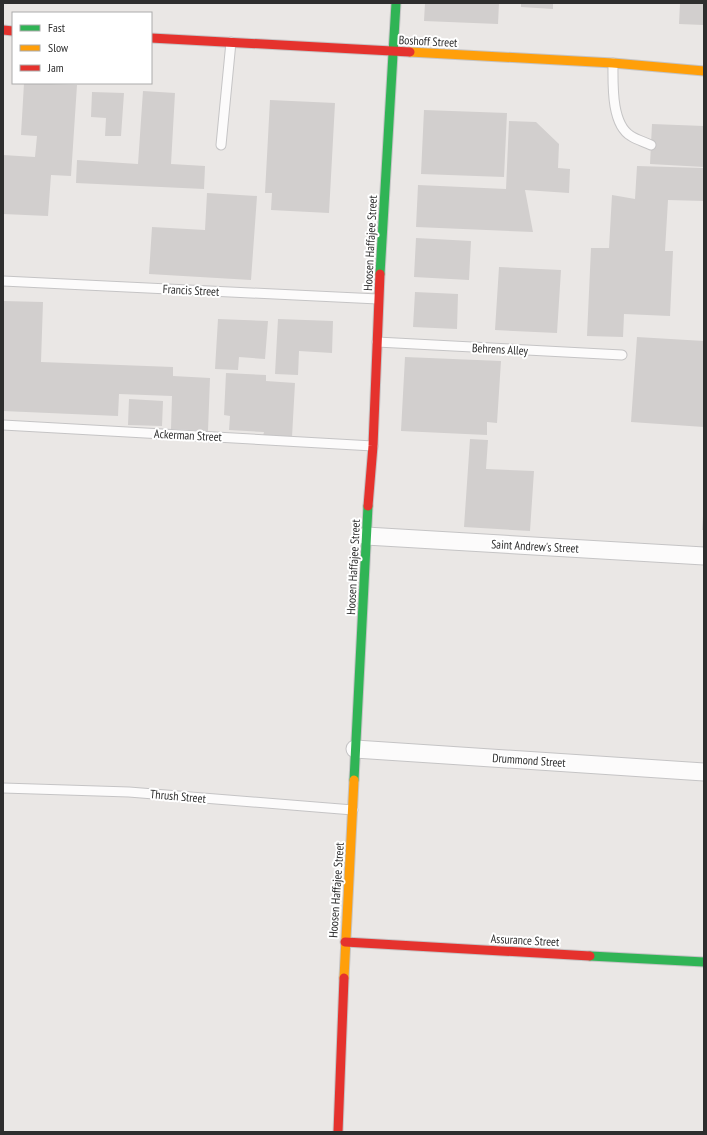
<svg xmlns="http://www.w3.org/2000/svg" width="707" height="1135" font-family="'PT Sans Narrow',sans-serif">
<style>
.building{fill:#d2cfce}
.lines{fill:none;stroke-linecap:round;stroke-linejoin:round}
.lane-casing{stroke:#c5c4c5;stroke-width:11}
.street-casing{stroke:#c5c4c5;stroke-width:19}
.fast-casing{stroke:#c5c4c5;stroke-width:11}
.slow-casing{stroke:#c5c4c5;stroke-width:11}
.jam-casing{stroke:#c5c4c5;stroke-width:11}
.lane{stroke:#fcfbfb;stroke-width:9}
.street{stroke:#fcfbfb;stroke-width:17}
.fast{stroke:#30b455;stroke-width:9}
.slow{stroke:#ff9f0a;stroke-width:9}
.jam{stroke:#e5322d;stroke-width:9}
.labels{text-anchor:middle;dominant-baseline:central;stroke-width:4;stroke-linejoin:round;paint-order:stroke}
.street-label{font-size:12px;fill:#2e2e2e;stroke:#fff}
</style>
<rect width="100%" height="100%" fill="#eae7e5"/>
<!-- building -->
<path class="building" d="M425 3H499L498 24 424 21Z
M521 3H553V9L521 7Z
M680 3H704V25L679 24Z
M24 83 77 85 71 176 51 175 48 216 3 214V155L35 157 37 136 21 135Z
M143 91 175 93 171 164 205 166 204 189 76 183 77 160 138 164Z
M92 92 124 93 121 136H105L106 118 91 117Z
M270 100 335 103 329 213 271 210 272 193H265Z
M424 110 507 113 504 177 421 174Z
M509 121 536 122 559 144 558 168 570 169 569 193 525 190 533 232 416 227 418 185 506 189Z
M652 124 704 126V167L650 164Z
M637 166 704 168V201L668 200 665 251H673L670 316 624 314 623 337 587 336 591 248H609L612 195 635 199Z
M207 193 257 196 251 280 149 274 152 227 205 230Z
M416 238 471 241 469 280 414 277Z
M499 267 561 270 557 333 495 330Z
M415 292 458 294 457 329 413 327Z
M3 301 43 302 41 362 173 367V376L210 378 208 431 171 429 172 396 119 394 118 416 3 411Z
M218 319 268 321 265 359 239 357 238 370 215 369Z
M278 319 333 321 332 353 299 351 298 375 275 374Z
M637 337 704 341V427L631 422Z
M405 357 501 361 497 423 487 422V435L401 431Z
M226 373 266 375V381L295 383 292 437 263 436 264 432 229 430 230 416 224 415Z
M129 399 163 401 162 426 128 425Z
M470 439 488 440 486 469 534 471 530 531 464 527Z
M703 516H704V530H702Z"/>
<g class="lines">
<!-- lane casing -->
<g class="lane-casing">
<path id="lane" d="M613 63C613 84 611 124 631 136 637 140 645 142 651 145
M221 145 231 42
M3 281 378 299
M377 342 622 355
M3 425 373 446
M3 788 129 792 353 810"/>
</g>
<!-- street casing -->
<g class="street-casing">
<path id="street" d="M366 536 704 556
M355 749 704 772"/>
</g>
<!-- fast casing -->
<g class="fast-casing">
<path id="fast" d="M380 274 396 3
M354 780 368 506
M590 956 704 962"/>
</g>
<!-- slow casing -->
<g class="slow-casing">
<path id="slow" d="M410 52 613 63 704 71
M344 978 354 780"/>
</g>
<!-- jam casing -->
<g class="jam-casing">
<path id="jam" d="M3 30 13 31
M151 38 410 52
M368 506 373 446 380 274
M345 942 590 956
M338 1132 344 978"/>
</g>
<!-- lane -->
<use href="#lane" class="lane"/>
<!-- street -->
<use href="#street" class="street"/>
<!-- fast -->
<use href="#fast" class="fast"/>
<!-- slow -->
<use href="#slow" class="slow"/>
<!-- jam -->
<use href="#jam" class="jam"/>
</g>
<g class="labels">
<!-- street labels -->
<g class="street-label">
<text transform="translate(428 41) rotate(3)">Boshoff Street</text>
<text transform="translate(370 243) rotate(-87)">Hoosen Haffajee Street</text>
<text transform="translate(191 290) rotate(3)">Francis Street</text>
<text transform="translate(500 349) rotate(3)">Behrens Alley</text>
<text transform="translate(188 435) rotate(3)">Ackerman Street</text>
<text transform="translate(535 546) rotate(3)">Saint Andrew's Street</text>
<text transform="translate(353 567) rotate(-87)">Hoosen Haffajee Street</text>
<text transform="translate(529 760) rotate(4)">Drummond Street</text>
<text transform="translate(178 796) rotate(5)">Thrush Street</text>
<text transform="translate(336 890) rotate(-86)">Hoosen Haffajee Street</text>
<text transform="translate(525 940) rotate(3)">Assurance Street</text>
</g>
</g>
<!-- border -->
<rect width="707" height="1135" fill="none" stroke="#2e2e2e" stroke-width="8"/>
<!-- legend -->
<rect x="12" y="12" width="140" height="72" fill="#ffffff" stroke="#ababab"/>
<rect x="20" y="25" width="20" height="6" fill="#30b455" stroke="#ababab"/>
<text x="48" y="32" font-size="12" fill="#2e2e2e">Fast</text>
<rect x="20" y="45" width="20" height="6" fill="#ff9f0a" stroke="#ababab"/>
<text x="48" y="52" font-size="12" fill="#2e2e2e">Slow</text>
<rect x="20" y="65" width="20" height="6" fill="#e5322d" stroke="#ababab"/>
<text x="48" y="72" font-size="12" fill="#2e2e2e">Jam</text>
</svg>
